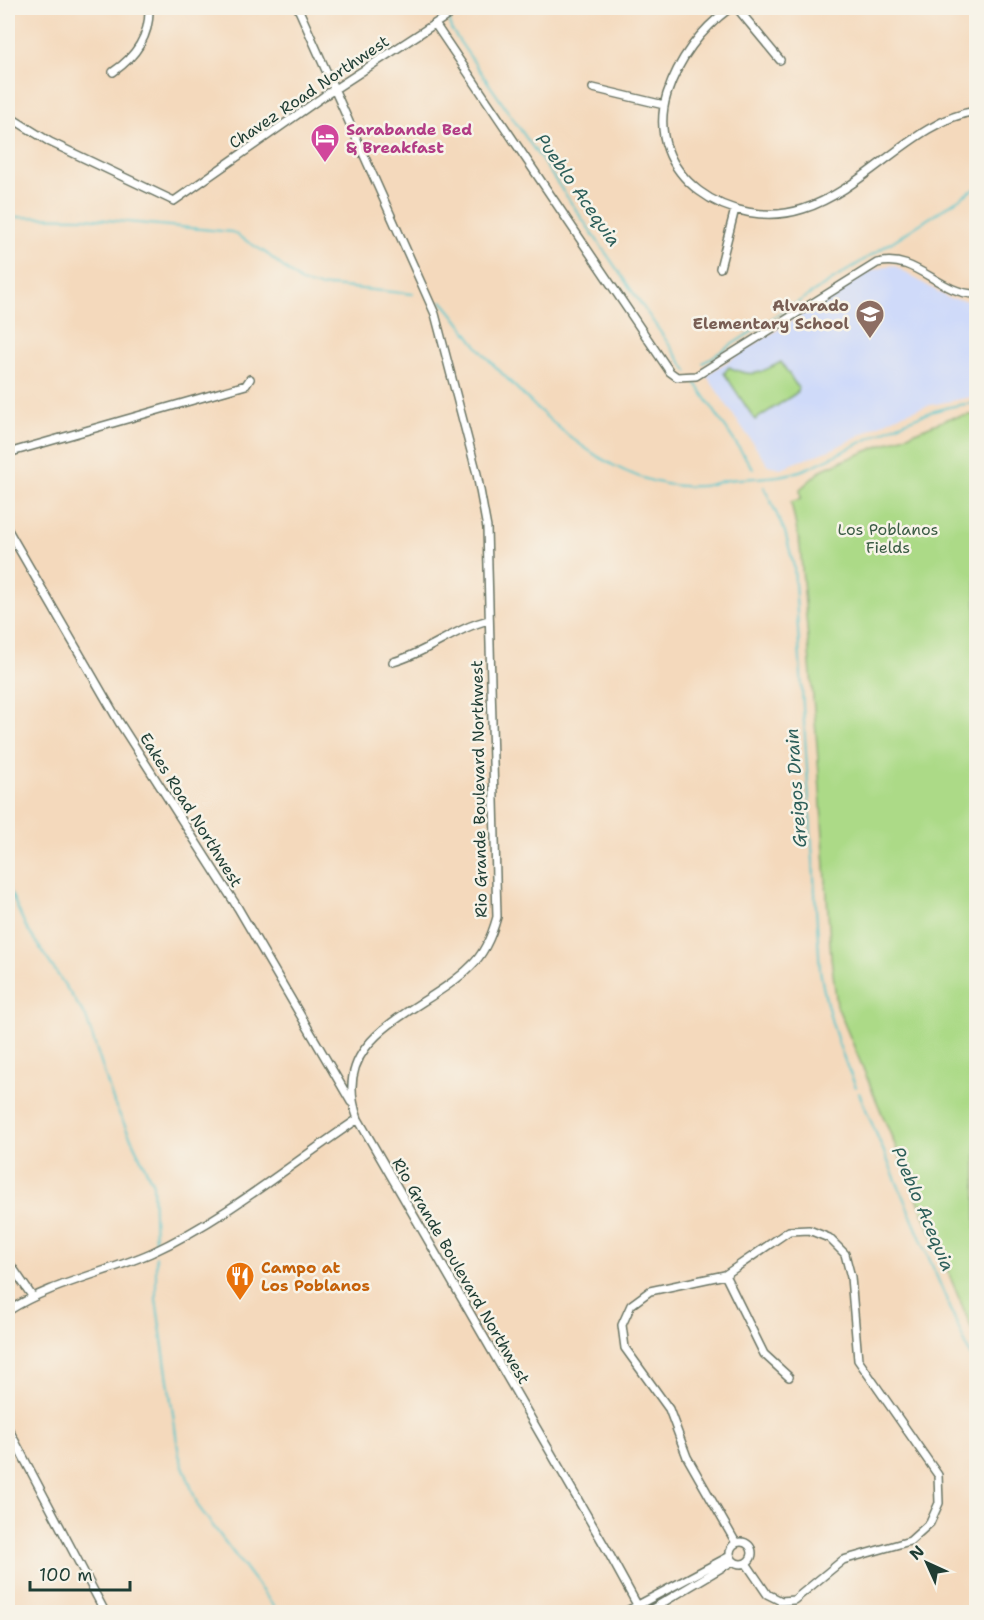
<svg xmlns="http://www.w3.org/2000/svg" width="984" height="1620" font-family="'Shantell Sans',sans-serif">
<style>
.built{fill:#cfdaf9}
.green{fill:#acda87;stroke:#668c5e;stroke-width:1.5}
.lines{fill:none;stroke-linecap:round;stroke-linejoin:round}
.stream{stroke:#56c4ca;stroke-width:2}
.minor-casing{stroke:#6a7464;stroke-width:10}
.minor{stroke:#fff;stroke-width:7}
.labels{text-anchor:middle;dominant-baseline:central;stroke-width:5;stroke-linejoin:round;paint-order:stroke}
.street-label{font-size:16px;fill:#1f3d34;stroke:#f7f3e8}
.hotel-label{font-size:16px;font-weight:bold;fill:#b23c85;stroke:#f7f3e8;text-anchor:start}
.education-label{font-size:16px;font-weight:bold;fill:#785e54;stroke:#f7f3e8;text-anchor:end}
.park-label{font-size:16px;fill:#3b5c45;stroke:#f7f3e8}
.food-label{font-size:16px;font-weight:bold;fill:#c56008;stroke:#f7f3e8;text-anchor:start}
.water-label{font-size:18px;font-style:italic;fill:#2d5f5a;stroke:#f7f3e8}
</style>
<rect width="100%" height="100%" fill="#f7f3e8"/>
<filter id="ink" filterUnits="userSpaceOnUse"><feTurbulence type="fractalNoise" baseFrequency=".0167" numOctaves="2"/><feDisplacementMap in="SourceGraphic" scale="12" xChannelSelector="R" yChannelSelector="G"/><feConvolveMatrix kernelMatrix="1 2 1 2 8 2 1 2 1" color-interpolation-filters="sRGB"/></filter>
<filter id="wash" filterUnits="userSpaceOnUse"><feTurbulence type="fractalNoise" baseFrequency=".008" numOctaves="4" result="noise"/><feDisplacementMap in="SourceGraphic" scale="24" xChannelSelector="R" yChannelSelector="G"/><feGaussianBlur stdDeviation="1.35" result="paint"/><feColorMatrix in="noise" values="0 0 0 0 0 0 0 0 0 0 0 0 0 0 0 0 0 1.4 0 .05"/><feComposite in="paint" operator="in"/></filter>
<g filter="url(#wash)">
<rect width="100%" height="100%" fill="#f4d9bc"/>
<!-- built -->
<path class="built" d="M893 265 948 298 976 302V396L926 406 897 416 835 448 781 468 768 465 706 375 871 271Z"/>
<!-- green -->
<path class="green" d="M781 362 798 388V392L755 420 724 373 729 367C753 379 759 373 781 362Z
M976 414V1339L837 1006 831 957 817 745 800 546 791 502 801 499 800 489 823 469 842 461 950 418Z"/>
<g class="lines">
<!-- stream -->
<path class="stream" d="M450 21 451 29 688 372
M8 217 86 218 232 232 266 253 301 282 320 287 331 286 413 294
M442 301C460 320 472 343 490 361 545 418 615 492 701 486 710 486 719 481 728 480 756 477 782 479 808 468 860 446 919 406 976 403
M703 363 976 188
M695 382 753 469
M764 487 785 532 794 567 820 970C827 1012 838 1048 856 1087
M8 887 26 927 86 1017 114 1103 153 1184 155 1245
M859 1093 976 1369
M156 1256V1299L179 1455 198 1506 278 1612"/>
</g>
</g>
<g filter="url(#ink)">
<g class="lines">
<!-- minor casing -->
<g class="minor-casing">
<path id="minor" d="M298 8 435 314 477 474 487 528 497 917C492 935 485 953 471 966 426 1012 326 1033 358 1119L607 1550 641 1612
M730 8C699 31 679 58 667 94 642 176 732 232 803 209 866 189 914 120 976 111
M737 8 780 60
M435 24 670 372 677 377 696 376 877 263C916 253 938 294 976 294
M113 72C135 57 150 36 149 8
M593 88 664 105
M8 116 50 142 174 201 324 96 459 8
M720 268 735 209
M8 453 246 385 250 379
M8 530 119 722 238 908 351 1102
M393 662C427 653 455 628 489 620
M8 1261 32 1296
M725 1275 764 1354 789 1377
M8 1311C52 1283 103 1274 151 1253 225 1219 291 1164 358 1119
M8 1428 105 1612
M730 1553a11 11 0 1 1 22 0a11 11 0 1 1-22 0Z
M736 1543 687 1457 669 1409 625 1348 622 1325 631 1305 650 1291 725 1275 789 1231 809 1230 829 1238 845 1254 851 1277 858 1360 938 1475 939 1503 930 1523 910 1541 843 1560 794 1600 781 1601 767 1594 746 1563
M625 1612 730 1556
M647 1612 733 1561"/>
</g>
<!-- minor -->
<use href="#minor" class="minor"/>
</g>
</g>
<!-- icons -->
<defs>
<g id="hotel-pin" transform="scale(1.5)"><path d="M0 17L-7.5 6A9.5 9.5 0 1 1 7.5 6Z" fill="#d1479c" stroke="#f7f3e8"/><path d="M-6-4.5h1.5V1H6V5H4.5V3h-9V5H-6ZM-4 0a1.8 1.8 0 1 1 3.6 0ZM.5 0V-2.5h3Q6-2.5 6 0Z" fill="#fff"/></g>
<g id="school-pin" transform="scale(1.5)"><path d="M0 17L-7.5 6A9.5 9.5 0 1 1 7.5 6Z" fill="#8d6e63" stroke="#f7f3e8"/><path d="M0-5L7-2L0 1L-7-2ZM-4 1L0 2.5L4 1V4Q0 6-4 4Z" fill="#fff"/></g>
<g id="restaurant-pin" transform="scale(1.5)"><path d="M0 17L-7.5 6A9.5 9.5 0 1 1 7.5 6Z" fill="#e8710a" stroke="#f7f3e8"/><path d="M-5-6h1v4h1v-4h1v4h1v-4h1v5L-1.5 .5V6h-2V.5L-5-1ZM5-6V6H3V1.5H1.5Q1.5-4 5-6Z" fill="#fff"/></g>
</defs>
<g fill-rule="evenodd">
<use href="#hotel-pin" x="325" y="138"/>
<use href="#school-pin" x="870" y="314"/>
<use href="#restaurant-pin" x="240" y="1276"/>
</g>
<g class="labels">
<!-- street labels -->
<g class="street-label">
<text transform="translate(309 92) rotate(-34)">Chavez Road Northwest</text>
<text transform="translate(479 789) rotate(-91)">Rio Grande Boulevard Northwest</text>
<text transform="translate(191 810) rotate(58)">Eakes Road Northwest</text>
<text transform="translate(461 1271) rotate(60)">Rio Grande Boulevard Northwest</text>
</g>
<!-- hotel labels -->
<g class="hotel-label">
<text x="346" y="129">Sarabande Bed<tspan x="346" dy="18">&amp; Breakfast</tspan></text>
</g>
<!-- education labels -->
<g class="education-label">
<text x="849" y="305">Alvarado<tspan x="849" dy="18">Elementary School</tspan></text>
</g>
<!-- park labels -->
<g class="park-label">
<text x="888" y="529">Los Poblanos<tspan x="888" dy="18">Fields</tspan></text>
</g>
<!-- food labels -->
<g class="food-label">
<text x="261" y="1267">Campo at<tspan x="261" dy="18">Los Poblanos</tspan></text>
</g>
<!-- water labels -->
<g class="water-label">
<text transform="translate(578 190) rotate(55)">Pueblo Acequia</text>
<text transform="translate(796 788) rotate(-94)">Greigos Drain</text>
<text transform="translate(923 1209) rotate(67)">Pueblo Acequia</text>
</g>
</g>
<!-- margin -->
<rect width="984" height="1620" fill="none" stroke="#f7f3e8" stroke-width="30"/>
<!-- north arrow -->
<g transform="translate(927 1563) rotate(315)" stroke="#f7f3e8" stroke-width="4.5" paint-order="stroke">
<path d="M0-4.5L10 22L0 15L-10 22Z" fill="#1f3d34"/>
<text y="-9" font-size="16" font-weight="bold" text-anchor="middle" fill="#1f3d34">N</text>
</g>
<!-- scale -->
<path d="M30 1581v9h100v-9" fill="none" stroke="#1f3d34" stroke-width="3"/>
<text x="39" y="1581" font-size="18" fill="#1f3d34" stroke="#f7f3e8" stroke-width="4.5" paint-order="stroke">100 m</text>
</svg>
